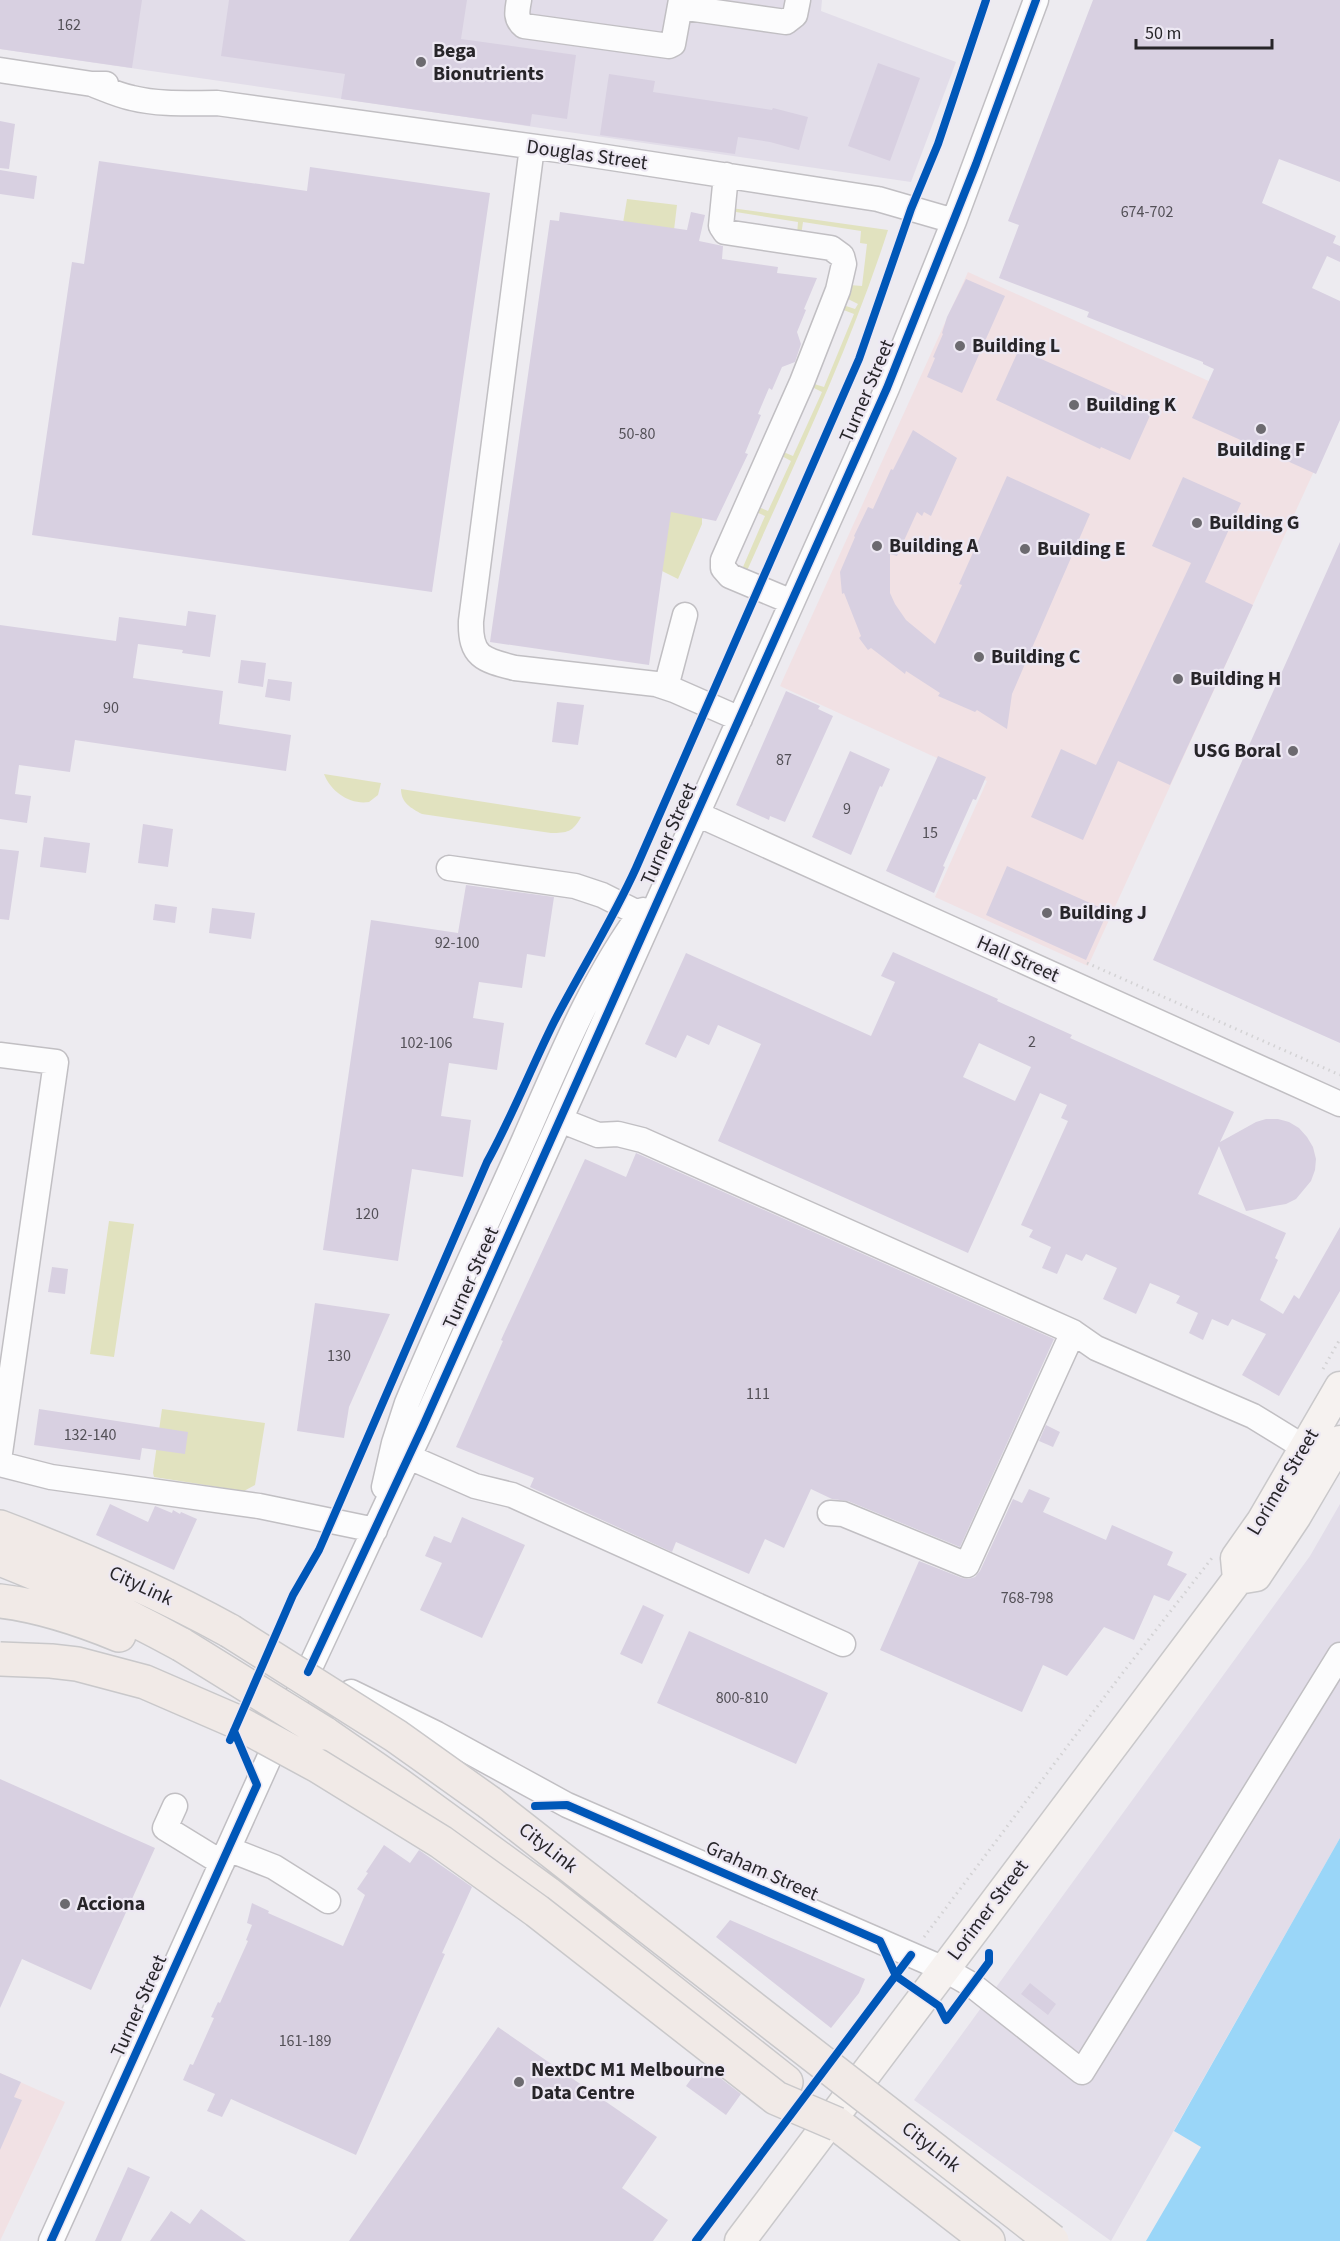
<svg xmlns="http://www.w3.org/2000/svg" width="1340" height="2241" font-family="'Source Sans 3',sans-serif">
<style>
.commercial{fill:#f1e1e4}
.built{fill:#e2dde9}
.green{fill:#e1e2bf}
.water{fill:#9ad6f8}
.building{fill:#d8d0e1;fill-rule:evenodd}
.lines{fill:none;stroke-linecap:round;stroke-linejoin:round}
.minor-casing{stroke:#c1bfc3;stroke-width:27}
.major-casing{stroke:#c9c8ca;stroke-width:33}
.highway-casing{stroke:#c9c8ca;stroke-width:36}
.path{stroke:#d3d2d4;stroke-width:3;stroke-dasharray:1.5 4.5;stroke-linecap:butt}
.minor{stroke:#fcfcfd;stroke-width:24}
.major{stroke:#f6f2f0;stroke-width:30}
.highway{stroke:#f1eae7;stroke-width:33}
.highway-bridge-casing{stroke:#c9c8ca;stroke-width:36;stroke-linecap:butt}
.highway-bridge{stroke:#f1eae7;stroke-width:33}
.cycleway-casing{stroke:#ede8f3;stroke-width:11}
.cycleway{stroke:#0057b8;stroke-width:8}
.poi-dot{fill:#6c6a6f;stroke:#ede8f3;stroke-width:2}
.labels{text-anchor:middle;dominant-baseline:central;stroke-width:4.5;stroke-linejoin:round;paint-order:stroke}
.number-label{font-size:16px;fill:#535057}
.poi-label{font-size:20px;font-weight:bold;fill:#272529;stroke:#ede8f3;text-anchor:start}
.street-label{font-size:20px;fill:#272529;stroke:#ede8f3}
</style>
<rect width="100%" height="100%" fill="#edebf0"/>
<!-- commercial -->
<path class="commercial" d="M968 272 1330 436 1088 966 935 897 987 781 780 686Z
M0 2073 65 2102 0 2241Z"/>
<!-- built -->
<path class="built" d="M0 0H822L821 11 956 62 911 182 0 49Z
M1340 1504V1838L1111 2241 914 2100 1310 1556Z"/>
<!-- green -->
<path class="green" d="M627 199 677 205 674 230 623 223Z
M731 208 888 230C850 348 796 460 746 573L730 562 743 567 765 516 754 511 756 506 768 511 791 461 780 455 781 451 793 456 822 392 810 386 811 383 824 387 854 314 841 309 843 305 855 309 858 304 846 298 850 285 862 286 867 244 860 243 861 231 803 222 801 236 797 235 798 222 736 212 733 226Z
M668 511 702 516V524L678 579 660 570Z
M324 774 381 783 378 795 369 802C350 805 331 792 324 774Z
M401 789 581 817C573 832 567 833 551 833L422 814C411 808 401 803 401 789Z
M109 1221 134 1224 114 1357 90 1354Z
M162 1409 265 1423 255 1485 244 1491 154 1477 153 1473Z"/>
<!-- water -->
<path class="water" d="M1340 1838V2241H1146L1201 2147 1174 2131Z"/>
<!-- building -->
<path class="building" d="M0 0H142L132 68 0 49Z
M229 0H467L461 39 576 55 567 119 532 114 530 126 341 99 345 74 221 56Z
M1093 0H1340V182L1279 159 1262 203 1336 236 1333 243 1340 246V262L1327 256 1312 288 1340 301V420L1316 474 1192 418 1214 369 1203 364V362L1087 317 1089 312 999 278 1019 225 1008 221Z
M878 63 920 78 890 161 848 146Z
M609 74 655 81 653 92 772 110 773 108 808 117 799 150 770 142 738 137 735 154 600 135Z
M0 121 15 124 9 169 0 168Z
M99 161 307 191 310 167 490 193 432 592 32 535 72 262 84 264Z
M0 170 37 176 34 199 0 194Z
M560 212 687 230 691 212 705 215 699 241 723 246 722 259 778 267 777 273 817 278 804 309 806 310 797 332 801 344 795 362 782 367 772 390 769 388 758 414 761 415 745 453 748 454 716 521 671 512 649 665 490 642 550 220 559 221Z
M966 279 1005 296 962 393 927 377 935 358 933 357 943 334 942 333 947 317Z
M1019 349 1153 409 1130 460 1101 447 1100 449 996 400Z
M913 430 957 458 931 516 924 512 922 516 917 512 897 556 890 554V593L895 604 906 620 935 644 962 585 959 584 1007 476 1090 514 1012 694 1007 729 977 710 975 712 938 696 940 693 906 671 905 674 871 648 868 650 859 638 861 636 844 593 842 594 840 572 855 537 854 536 868 507 873 509 891 469 893 470Z
M1183 477 1241 503 1205 582 1253 605 1170 785 1118 761 1083 840 1031 817 1061 749 1096 765 1191 563 1152 546Z
M1340 542V1043L1153 960Z
M188 611 216 615 210 657 182 653 183 650 138 644 133 678 223 691 219 724 291 735 286 771 75 740 70 772 19 765 15 794 31 796 27 823 0 819V625L116 641 119 617 186 626Z
M241 660 266 663 263 687 238 683Z
M268 679 292 682 290 701 265 697Z
M786 691 820 706 818 709 833 716 785 822 770 816 769 820 736 805Z
M557 702 584 705 578 745 552 742Z
M850 751 890 769 882 787 880 786 851 855 812 837Z
M938 756 986 777 976 800 973 799 943 866 945 867 934 893 886 871Z
M143 824 173 829 168 867 138 863Z
M44 837 90 843 86 873 40 867Z
M0 849 19 851 9 920 0 919Z
M1007 866 1108 911 1086 960 986 915Z
M466 885 554 897 545 957 527 954 522 988 479 982 473 1018 504 1023 497 1070 449 1063 441 1116 471 1120 463 1177 412 1169 398 1261 323 1250 371 920 458 933Z
M155 904 177 907 175 923 153 920Z
M212 908 255 913 251 939 209 933Z
M893 952 998 999 997 1001 1072 1035 1070 1038 1234 1112 1220 1142 1256 1122 1266 1119H1278L1289 1122 1299 1128 1307 1137 1313 1147 1316 1159 1315 1170 1311 1181 1296 1199 1286 1204 1246 1211 1219 1146 1198 1194 1286 1233 1275 1258 1278 1260 1260 1300 1283 1314 1294 1295 1299 1299 1340 1227V1291L1279 1396 1242 1375 1266 1334 1232 1319 1228 1326 1212 1319 1203 1340 1189 1333 1198 1313 1176 1303 1180 1296 1150 1283 1136 1314 1103 1299 1117 1268 1086 1254 1082 1261 1066 1254 1057 1274 1042 1268 1051 1247 1029 1237 1033 1230 1021 1225 1068 1121 1061 1118 1067 1105 1040 1093 968 1253 718 1141 761 1044 718 1025 709 1045 687 1035 676 1058 645 1044 686 953 871 1036 895 982 881 976ZM979 1043 1031 1067 1015 1101 963 1077Z
M636 1153 1054 1339 960 1547 848 1501 832 1499 811 1489 784 1548 765 1539 749 1574 676 1542 672 1552 530 1487 534 1478 456 1447 503 1341 501 1340 585 1159 626 1177Z
M52 1267 68 1269 65 1294 48 1292Z
M315 1303 390 1314 349 1407 344 1438 297 1431Z
M39 1409 188 1432 185 1454 142 1448 140 1460 34 1445Z
M1046 1425 1060 1432 1053 1447 1039 1441Z
M1029 1489 1050 1498 1043 1512 1106 1540 1112 1525 1173 1552 1167 1565 1187 1574 1169 1601 1154 1595 1134 1640 1104 1627 1067 1676 1043 1665 1022 1712 880 1650 919 1561 962 1578 968 1579 975 1577 980 1571 1013 1499 1022 1503Z
M110 1504 148 1522 155 1506 172 1513 173 1510 180 1514 181 1512 197 1519 174 1570 96 1535Z
M462 1517 525 1545 482 1638 420 1610 442 1563 425 1556 434 1536 451 1543Z
M643 1605 664 1615 642 1664 620 1654Z
M689 1631 828 1693 796 1764 657 1703Z
M0 1779 155 1848 91 1990 22 1959 0 2008Z
M384 1845 410 1863 419 1850 472 1887 442 1953 445 1954 356 2155 231 2099 222 2117 207 2111 215 2094 183 2080 190 2064 193 2065 214 2018 211 2017 218 2002 220 2003 248 1941 246 1940 252 1925 247 1923 252 1903 269 1911 268 1913 343 1946 365 1895 357 1889 368 1873 366 1872Z
M730 1920 865 1979 859 1993 831 2028 716 1937Z
M1030 1983 1056 2004 1048 2015 1021 1994Z
M498 2027 657 2137 622 2188 668 2220 653 2241H349Z
M702 2064 741 2094 726 2115 686 2086Z
M0 2073 21 2082 14 2097 22 2100 0 2150Z
M128 2167 150 2177 121 2241H95Z
M201 2209 246 2241H150L171 2211 190 2224Z"/>
<g class="lines">
<!-- minor casing -->
<g class="minor-casing">
<path id="minor" d="M519 0C517 11 515 19 524 26L669 46 673 44 681 0
M680 7 786 22 795 15 798 0
M0 70 92 84H106
M92 84C105 89 118 95 132 98 160 105 189 103 217 103L573 152 878 199 954 221
M532 147 471 621C470 657 483 660 515 668L656 684 674 690 740 719
M726 175 721 226 725 232 831 248 842 256 844 264 838 290 802 382 723 560V568L730 576 792 602
M666 687 685 615
M697 814 1340 1104
M449 868 575 886 602 895 640 914
M0 1055 56 1062 0 1453
M560 1120 598 1135 618 1134 642 1140 1073 1332 1096 1348 1253 1416 1318 1456
M409 1457 475 1486 512 1495 843 1644
M0 1464 51 1477 259 1506 375 1530
M384 1487 394 1443 407 1403C444 1314 485 1228 524 1140 559 1061 591 980 643 910
M830 1513 843 1514 967 1565 1073 1332
M351 1692 437 1734 567 1805 944 1969 972 1985 1082 2072 1340 1655
M175 1806 165 1828 222 1863
M228 1849 274 1867 328 1901
M51 2241 308 1672 423 1426 858 455 887 388 954 221 1036 0"/>
</g>
<!-- major casing -->
<g class="major-casing">
<path id="major" d="M1238 1579 1256 1576 1296 1516 1340 1441
M740 2241 1238 1579 1236 1558 1262 1521 1340 1387"/>
</g>
<!-- highway casing -->
<g class="highway-casing">
<path id="highway" d="M0 1527C79 1557 156 1590 230 1631
M0 1559C62 1583 123 1613 182 1645
M0 1601C42 1606 80 1619 119 1635
M324 1733 399 1785 547 1893 786 2082
M490 1803 624 1908
M837 2124 988 2241"/>
</g>
<!-- path -->
<path class="path" d="M1087 963 1340 1075
M1323 1369 1340 1339
M924 1937 1121 1675 1212 1558
M985 1968 989 1962V1953
M946 2020 959 2002"/>
<!-- minor -->
<use href="#minor" class="minor"/>
<!-- major -->
<use href="#major" class="major"/>
<!-- highway -->
<use href="#highway" class="highway"/>
<!-- highway-bridge casing -->
<g class="highway-bridge-casing">
<path id="highway-bridge" d="M230 1631 396 1736 490 1803
M182 1645 324 1733
M0 1659 51 1661 77 1664 145 1682 235 1721 318 1766 441 1842 537 1911 776 2098 837 2124
M624 1908 1052 2241"/>
</g>
<!-- highway-bridge -->
<use href="#highway-bridge" class="highway-bridge"/>
<!-- cycleway casing -->
<g class="cycleway-casing">
<path id="cycleway" d="M308 1672 423 1426 887 388 976 164 1036 0
M230 1740 293 1595 319 1550 487 1162C512 1117 531 1068 554 1022 581 970 612 921 636 868L859 359 911 209 938 144 986 0
M535 1806 567 1805 880 1941 896 1976 939 2006 946 2020 989 1962V1953
M51 2241 257 1785 234 1731
M696 2241 911 1955"/>
</g>
<!-- cycleway -->
<use href="#cycleway" class="cycleway"/>
</g>
<!-- markers -->
<g class="poi-dot">
<circle cx="421" cy="62" r="6"/>
<circle cx="960" cy="346" r="6"/>
<circle cx="1074" cy="405" r="6"/>
<circle cx="1261" cy="429" r="6"/>
<circle cx="1197" cy="523" r="6"/>
<circle cx="877" cy="546" r="6"/>
<circle cx="1025" cy="549" r="6"/>
<circle cx="979" cy="657" r="6"/>
<circle cx="1178" cy="679" r="6"/>
<circle cx="1293" cy="751" r="6"/>
<circle cx="1047" cy="913" r="6"/>
<circle cx="65" cy="1904" r="6"/>
<circle cx="519" cy="2082" r="6"/>
</g>
<g class="labels">
<!-- number labels -->
<g class="number-label">
<text x="69" y="25">162</text>
<text x="1147" y="212">674-702</text>
<text x="637" y="434">50-80</text>
<text x="111" y="708">90</text>
<text x="784" y="760">87</text>
<text x="847" y="809">9</text>
<text x="930" y="833">15</text>
<text x="457" y="943">92-100</text>
<text x="1032" y="1042">2</text>
<text x="426" y="1043">102-106</text>
<text x="367" y="1214">120</text>
<text x="339" y="1356">130</text>
<text x="758" y="1394">111</text>
<text x="90" y="1435">132-140</text>
<text x="1027" y="1598">768-798</text>
<text x="742" y="1698">800-810</text>
<text x="305" y="2041">161-189</text>
</g>
<!-- poi labels -->
<g class="poi-label">
<text x="433" y="51">Bega<tspan x="433" dy="23">Bionutrients</tspan></text>
<text x="972" y="346">Building L</text>
<text x="1086" y="405">Building K</text>
<text x="1261" y="450" text-anchor="middle">Building F</text>
<text x="1209" y="523">Building G</text>
<text x="889" y="546">Building A</text>
<text x="1037" y="549">Building E</text>
<text x="991" y="657">Building C</text>
<text x="1190" y="679">Building H</text>
<text x="1281" y="751" text-anchor="end">USG Boral</text>
<text x="1059" y="913">Building J</text>
<text x="77" y="1904">Acciona</text>
<text x="531" y="2070">NextDC M1 Melbourne<tspan x="531" dy="23">Data Centre</tspan></text>
</g>
<!-- street labels -->
<g class="street-label">
<text transform="translate(587 155) rotate(8)">Douglas Street</text>
<text transform="translate(867 391) rotate(-67)">Turner Street</text>
<text transform="translate(669 834) rotate(-66)">Turner Street</text>
<text transform="translate(1018 959) rotate(24)">Hall Street</text>
<text transform="translate(471 1278) rotate(-66)">Turner Street</text>
<text transform="translate(1283 1482) rotate(-59)">Lorimer Street</text>
<text transform="translate(141 1586) rotate(25)">CityLink</text>
<text transform="translate(548 1848) rotate(38)">CityLink</text>
<text transform="translate(762 1871) rotate(24)">Graham Street</text>
<text transform="translate(988 1910) rotate(-53)">Lorimer Street</text>
<text transform="translate(139 2006) rotate(-66)">Turner Street</text>
<text transform="translate(931 2147) rotate(38)">CityLink</text>
</g>
</g>
<!-- scale -->
<path d="M1136 39v9h136v-9" fill="none" stroke="#272529" stroke-width="3"/>
<text x="1145" y="39" font-size="18" fill="#272529" stroke="#ede8f3" stroke-width="4.5" paint-order="stroke">50 m</text>
</svg>
